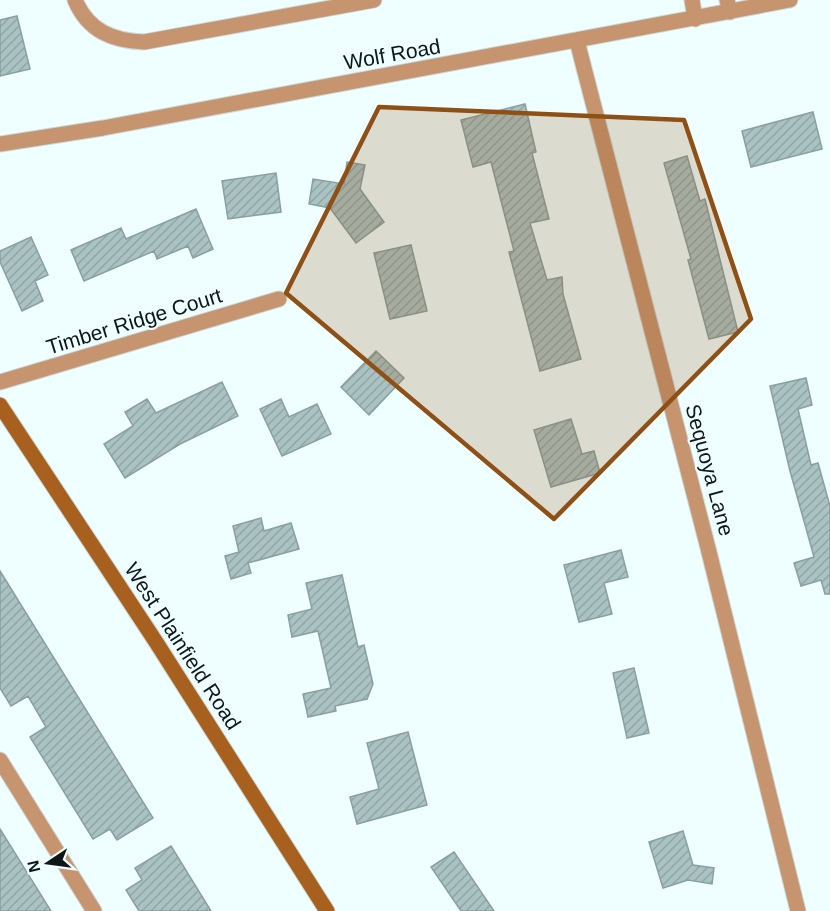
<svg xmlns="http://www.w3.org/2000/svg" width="830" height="911" font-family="Arial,sans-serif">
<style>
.building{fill:url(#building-hatch);stroke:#89a0a0;stroke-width:1.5}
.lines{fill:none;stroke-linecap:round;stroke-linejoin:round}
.minor-casing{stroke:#cbd9d9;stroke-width:17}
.tertiary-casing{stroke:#cbd9d9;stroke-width:17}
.secondary-casing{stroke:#cbd9d9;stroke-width:17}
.minor{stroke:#c6946e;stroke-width:15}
.tertiary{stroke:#c6946e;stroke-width:15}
.secondary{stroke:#a8601e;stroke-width:15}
.marked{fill:#8f5016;fill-opacity:0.2;stroke:#8f5016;stroke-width:4.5;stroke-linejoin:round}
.labels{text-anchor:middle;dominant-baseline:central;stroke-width:4.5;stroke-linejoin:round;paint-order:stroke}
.street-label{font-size:21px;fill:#0e1717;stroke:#effefe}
</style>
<defs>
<pattern id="building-hatch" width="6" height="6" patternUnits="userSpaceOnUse" patternTransform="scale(1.5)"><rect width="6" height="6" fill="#aac2c2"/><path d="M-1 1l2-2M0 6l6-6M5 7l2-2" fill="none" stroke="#91a6a6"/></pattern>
</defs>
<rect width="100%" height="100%" fill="#effefe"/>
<!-- building -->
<path class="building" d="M17 16 30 69 0 76V20Z
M525 104 536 152 532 153 549 219 530 223 547 280 562 277 563 294 581 359 540 371 509 252 514 251 491 162 473 167 461 120Z
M813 112 822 149 751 167 742 131Z
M687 156 700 201 705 199 738 332 709 339 688 260 691 259 664 163Z
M347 162 365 165 360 189 384 222 356 243 330 208 309 204 313 179 344 184Z
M276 173 281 212 228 219 222 181Z
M196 209 213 249 193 258 188 246 157 259 154 251 84 281 71 250 121 228 126 239Z
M31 237 48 275 35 281 43 301 22 311 0 262V251Z
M411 245 427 311 390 319 374 253Z
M376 351 404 378 369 415 341 387Z
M806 378 812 405 798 409 811 465 818 463 830 506V594H825L821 580 801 586 794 563 814 557 790 471 770 386Z
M222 382 238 416 180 444 125 478 104 444 133 426 125 412 147 399 156 413Z
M281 399 289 417 317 404 331 434 282 456 260 409Z
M571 419 582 454 594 451 600 473 551 487 534 430Z
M261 518 264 531 291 523 299 549 248 563 251 573 231 579 225 556 239 552 233 526Z
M621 550 628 577 604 583 612 614 579 622 564 565Z
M0 571 153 818 117 840 110 829 93 839 30 737 46 727 28 696 11 706 0 688Z
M342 575 358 647 364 645 373 684 367 699 335 706 336 711 308 717 303 694 331 688 318 631 292 637 288 615 312 609 306 583Z
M634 668 649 733 627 738 613 673Z
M408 732 427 805 357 824 350 797 379 789 367 743Z
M0 829 51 911H0Z
M683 831 693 865 714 868 712 884 688 880 663 888 649 842Z
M171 846 211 911H139L126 890 142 880 135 868Z
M454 852 494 911H461L431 867Z"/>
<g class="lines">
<!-- minor casing -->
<g class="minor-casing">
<path id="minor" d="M75 0C88 31 113 41 144 42L374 0
M692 0 695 19
M727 0 730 12
M577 41 708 548 798 911
M0 382 279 299
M0 760 94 911"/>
</g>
<!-- tertiary casing -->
<g class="tertiary-casing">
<path id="tertiary" d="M0 144 103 128 790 0"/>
</g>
<!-- secondary casing -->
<g class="secondary-casing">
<path id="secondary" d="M0 405 156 642 327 911"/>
</g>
<!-- minor -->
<use href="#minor" class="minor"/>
<!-- tertiary -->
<use href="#tertiary" class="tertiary"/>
<!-- secondary -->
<use href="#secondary" class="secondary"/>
</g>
<!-- marked area -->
<path class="marked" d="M379 107 684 120 751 319 554 519 286 293Z"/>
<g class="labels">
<!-- street labels -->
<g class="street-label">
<text transform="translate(392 54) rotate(-10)">Wolf Road</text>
<text transform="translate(134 321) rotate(-17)">Timber Ridge Court</text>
<text transform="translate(710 470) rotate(75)">Sequoya Lane</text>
<text transform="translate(183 646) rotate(57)">West Plainfield Road</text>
</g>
</g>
<!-- north arrow -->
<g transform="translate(48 863) rotate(257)" stroke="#effefe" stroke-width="4.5" paint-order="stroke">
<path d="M0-4.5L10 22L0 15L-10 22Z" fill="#0e1717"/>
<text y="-9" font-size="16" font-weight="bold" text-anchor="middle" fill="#0e1717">N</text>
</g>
</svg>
